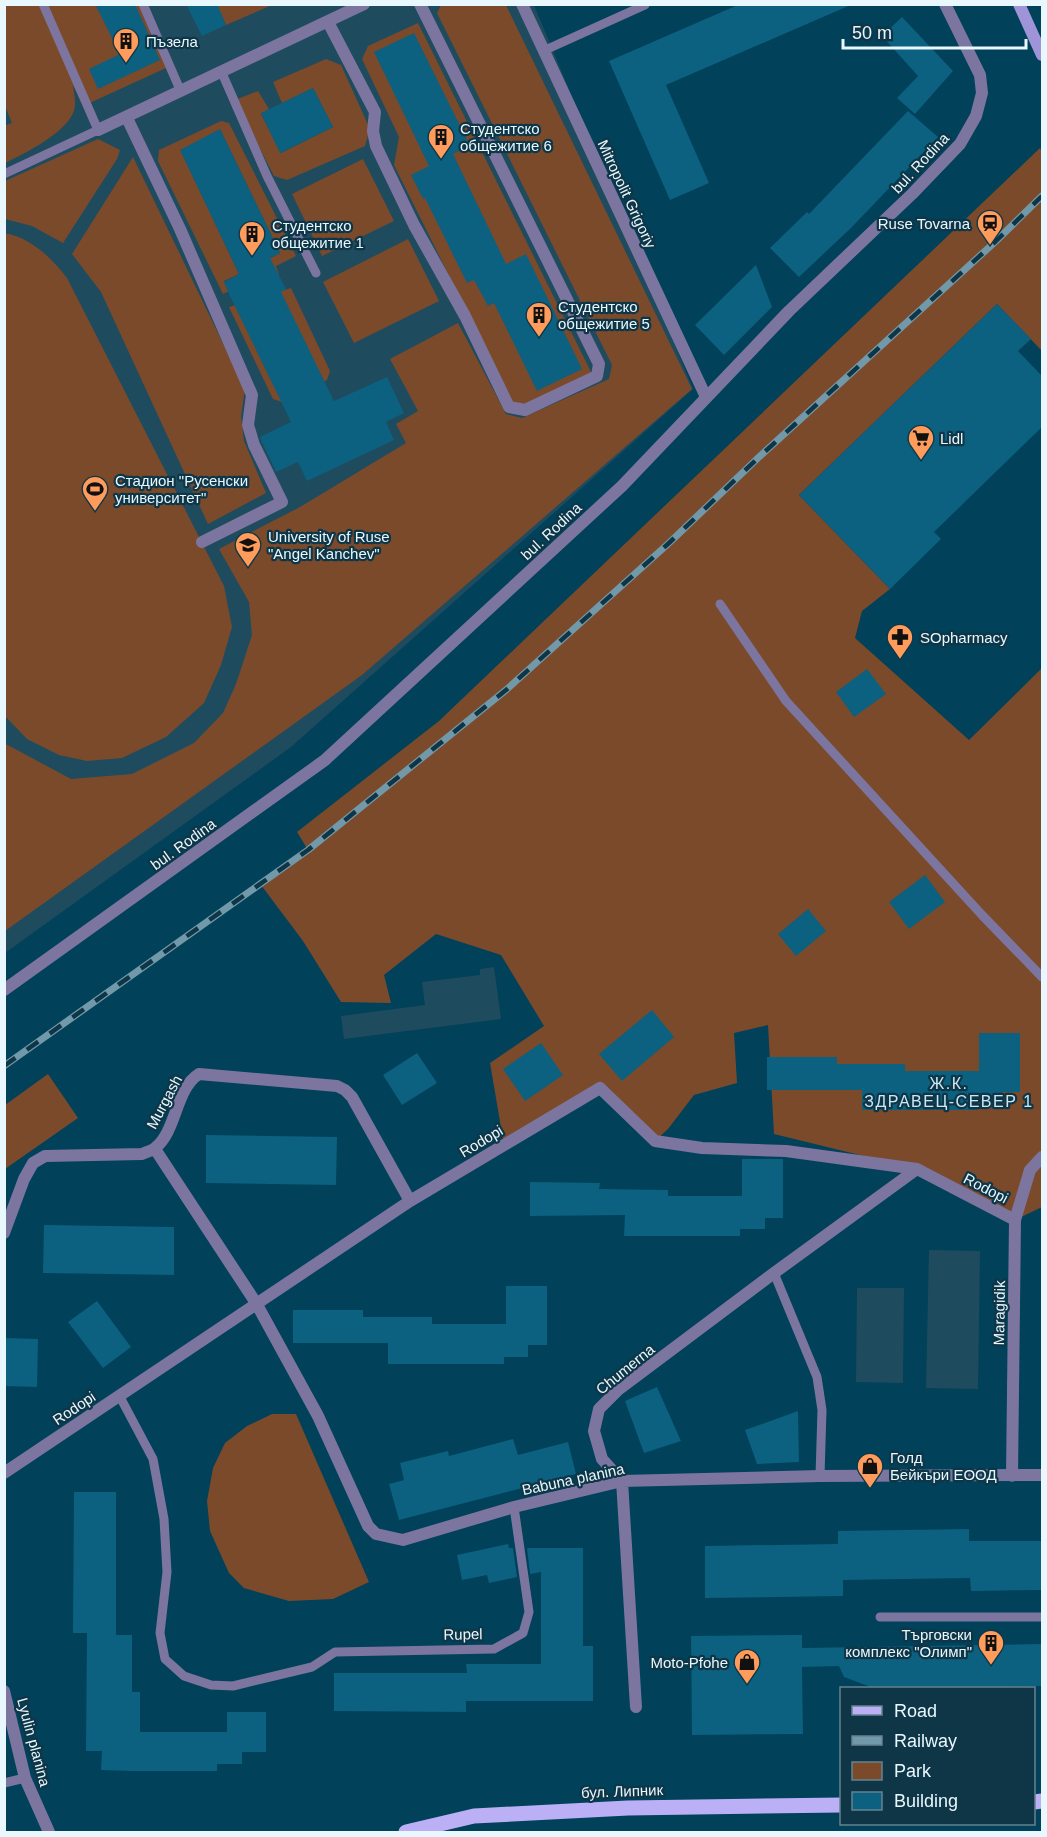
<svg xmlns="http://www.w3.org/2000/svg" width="1047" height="1837" font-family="Arial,sans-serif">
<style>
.built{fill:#1f4b5f}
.green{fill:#7b4a2b}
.building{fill:#0c6080}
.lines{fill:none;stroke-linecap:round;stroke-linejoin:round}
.service{stroke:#7c75a0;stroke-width:9}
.minor{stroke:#7c75a0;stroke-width:12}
.secondary{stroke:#a094d9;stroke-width:12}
.primary{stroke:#bbaff6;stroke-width:15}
.rail-casing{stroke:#7199a9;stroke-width:7}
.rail{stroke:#0e3647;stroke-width:4.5;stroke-dasharray:14;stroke-linecap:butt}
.labels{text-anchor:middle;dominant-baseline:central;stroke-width:4.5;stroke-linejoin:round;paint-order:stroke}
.poi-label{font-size:15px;fill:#e9f7fe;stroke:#0e3647;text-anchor:start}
.street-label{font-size:15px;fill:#e9f7fe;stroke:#0e3647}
.neighbourhood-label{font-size:16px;letter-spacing:1.5px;fill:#cbe7f6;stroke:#0e3647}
</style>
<rect width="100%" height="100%" fill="#01415a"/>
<!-- built -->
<path class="built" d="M5 5H534L693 389 291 747 5 953Z
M494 967 501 1019 344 1039 341 1016 425 1005 422 982 480 975V969Z
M929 1250 980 1251 978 1389 926 1388Z
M857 1288H904L903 1383 856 1382Z"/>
<!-- green -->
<path class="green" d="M5 5H143L166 68 83 106 73 85C74 94 77 104 73 113 65 133 24 154 5 163L4 126 12 123 5 106Z
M217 5H272L226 25Z
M441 5H506L692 389 362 675 5 931 4 743 71 779 132 774 194 743 223 713 236 684 252 635 249 602 219 549 300 507 406 443 396 424 418 411 390 359 458 323 506 414 522 418 609 379 612 365 437 13Z
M418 23 592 374 523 407 512 402 394 165 399 137 362 59 368 46Z
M326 59 341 65 370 129 365 146 287 180 274 176 235 100 258 91 269 109 261 114 281 153 333 127 313 88 282 103 273 82Z
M221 121 229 123 296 256 276 266 279 275 273 278 265 261 280 253 220 129 181 151 239 274 224 281 229 291 223 294 158 161 159 150Z
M98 139 120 150 117 159 63 243 32 226 5 219V181Z
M1040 148 1042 152V351L997 304 799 495 890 589 862 611 855 638 969 740 1042 668V1207L1015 1220 917 1169 774 1134 768 1025 734 1033 737 1083 694 1095 668 1129 655 1141 600 1088 504 1145 490 1063 544 1026 501 955 436 934 384 975 391 1003 341 1002 303 941 261 885 308 850 297 832 439 721Z
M133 157 245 389 241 416 244 441 266 493 208 524 101 292 72 254Z
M363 159 394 221 322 256 292 194Z
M4 233C30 237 52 258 67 278L224 586 232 627 221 665 204 703 166 737 122 758 87 761 59 755 27 739 5 716Z
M408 239 439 301 354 343 323 282Z
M291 288 330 371 327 380 282 402 273 399 229 307Z
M48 1074 78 1118 5 1169V1105Z
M272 1414H296L369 1582 333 1599 289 1601 244 1588 229 1573 210 1531 207 1501 213 1468 225 1443 247 1426Z"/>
<!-- building -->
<path class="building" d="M95 4H135L160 60 98 89 89 69 120 54Z
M186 4H217L226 25 202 36Z
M740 4H853L666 85 709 183 670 200 609 61Z
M902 17 953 71 915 114 897 98 918 76 882 36Z
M414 33 470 146 453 154 506 264 526 254 582 369 537 391 494 303 488 306 474 280 467 283 425 198 423 199 411 175 429 166 374 52Z
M313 88 333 127 280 153 261 113Z
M908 111 938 137 851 228 799 277 770 248 807 212 809 214Z
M220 129 280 253 270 258 286 289 281 292 334 401 387 377 404 413 386 422 394 440 307 481 298 462 276 472 262 442 260 437 291 422 228 292 224 282 239 274 180 150Z
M756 265 772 307 724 355 695 325Z
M997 304 1031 339 1018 351 1042 376V427L934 532 941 539 890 589 799 495Z
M867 669 886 694 854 717 836 692Z
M925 875 945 902 909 929 889 902Z
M808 909 826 931 796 956 778 934Z
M652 1010 674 1037 622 1081 599 1054Z
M979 1033H1020V1092H1002V1104L977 1103V1110H862V1090H767V1057H837V1064H905V1071H979Z
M541 1043 563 1075 525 1101 503 1069Z
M417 1053 437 1083 402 1105 383 1075Z
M206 1135 337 1137 336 1185 206 1183Z
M742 1159H783V1218H765V1229H740V1236H624L625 1215 530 1216V1182L600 1183 599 1189 668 1190V1196H742Z
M44 1225 174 1227V1275L43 1273Z
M506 1286H547V1345H528V1357H504V1364H388V1343H293V1310H363V1317H432V1324H506Z
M97 1301 131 1347 103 1368 68 1322Z
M4 1338 38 1339 37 1387 4 1386Z
M657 1387 681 1441 644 1453 625 1401Z
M798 1411 799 1462 757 1464 745 1430Z
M513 1439 518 1455 568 1442 576 1474 399 1520 389 1484 404 1480 400 1463 448 1451 449 1456Z
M74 1492H116V1635H132V1692H140V1732H227V1712H266V1752H242V1764H217V1771H132L101 1770 102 1751H86L87 1633H73Z
M969 1529V1541H1042V1590L971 1591 970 1578 843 1580V1596L705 1598V1546L838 1544V1531Z
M508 1544 509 1548H513L517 1577 489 1583 487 1575 462 1580 457 1555Z
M527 1548H583V1646H593V1701H466V1712L334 1711V1673H467L466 1664H541V1572L530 1574Z
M802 1635V1648L1042 1644V1686L876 1689 844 1677 839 1666 802 1667 803 1734 692 1735 691 1636Z"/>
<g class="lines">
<!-- service -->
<path class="service" d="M143 4 181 92
M543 51 645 5
M222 73 267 176 316 273
M4 174 98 130 43 4
M720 604 786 701 982 915 1042 977
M774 1273 817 1377 822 1410 820 1476
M119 1395 153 1459 164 1519 167 1572 160 1633 165 1659 184 1676 211 1685 233 1686 312 1667 335 1652 494 1649 523 1633 529 1612 514 1507
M880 1617H1042
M4 1783 25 1778"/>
<!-- minor -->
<path class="minor" d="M522 4 706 397
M328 22 375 112 373 131 376 146 414 225 465 316 509 407 525 410 597 376 599 364 420 4
M127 118 180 229 252 395 248 425 254 445 282 502 202 542
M98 130 364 4
M4 990 325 760 622 486 789 311 912 194 960 144 976 116 982 93 980 75 945 4
M155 1149 256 1303 318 1416 368 1526 376 1534 403 1540 514 1507 622 1481 820 1476 1042 1475
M4 1233 24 1179 33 1163 45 1156 142 1154C145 1152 152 1151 155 1148 177 1131 175 1089 199 1074L337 1086 345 1090 352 1097 410 1201
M4 1473 410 1201 600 1088 655 1141 702 1148 786 1151 917 1169 1015 1220
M1012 1476 1015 1220 1030 1170 1042 1157
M4 1691 25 1778 49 1832
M636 1707 622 1481 602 1459 594 1431 599 1409 618 1390 774 1273 917 1169"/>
<!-- secondary -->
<path class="secondary" d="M1019 4 1042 55"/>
<!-- primary -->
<path class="primary" d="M1034 1802 1042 1801
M406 1832 474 1816 628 1808 842 1805"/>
<!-- rail casing -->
<g class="rail-casing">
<path id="rail" d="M4 1066 308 850 506 690 669 543 759 457 995 242 1042 196"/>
</g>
<!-- rail -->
<use href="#rail" class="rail"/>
</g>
<!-- icons -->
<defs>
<g id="building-pin" transform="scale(1.35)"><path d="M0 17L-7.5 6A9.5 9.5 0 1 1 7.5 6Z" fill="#ff9b5b" stroke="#0e3647"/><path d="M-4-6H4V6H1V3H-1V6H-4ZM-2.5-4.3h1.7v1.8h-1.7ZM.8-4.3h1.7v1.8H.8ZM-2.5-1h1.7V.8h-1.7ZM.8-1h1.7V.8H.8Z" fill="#111"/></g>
<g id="station-pin" transform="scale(1.35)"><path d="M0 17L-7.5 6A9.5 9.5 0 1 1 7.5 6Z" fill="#ff9b5b" stroke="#0e3647"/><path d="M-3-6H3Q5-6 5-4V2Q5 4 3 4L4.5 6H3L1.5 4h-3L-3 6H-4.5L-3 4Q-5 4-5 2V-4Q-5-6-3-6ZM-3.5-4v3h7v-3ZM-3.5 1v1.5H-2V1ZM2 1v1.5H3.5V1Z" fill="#111"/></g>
<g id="supermarket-pin" transform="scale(1.35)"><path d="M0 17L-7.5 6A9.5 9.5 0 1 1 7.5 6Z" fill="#ff9b5b" stroke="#0e3647"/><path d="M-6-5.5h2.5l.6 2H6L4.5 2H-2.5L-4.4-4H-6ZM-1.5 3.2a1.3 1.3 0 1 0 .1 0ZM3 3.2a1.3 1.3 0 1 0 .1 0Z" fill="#111"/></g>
<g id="stadium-pin" transform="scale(1.35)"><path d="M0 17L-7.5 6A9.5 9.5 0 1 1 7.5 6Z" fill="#ff9b5b" stroke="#0e3647"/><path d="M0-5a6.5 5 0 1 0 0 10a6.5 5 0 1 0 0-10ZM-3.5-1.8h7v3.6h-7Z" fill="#111"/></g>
<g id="university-pin" transform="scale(1.35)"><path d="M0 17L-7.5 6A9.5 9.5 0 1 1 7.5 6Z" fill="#ff9b5b" stroke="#0e3647"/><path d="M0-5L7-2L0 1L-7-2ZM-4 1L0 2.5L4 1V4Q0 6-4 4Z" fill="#111"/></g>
<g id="pharmacy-pin" transform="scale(1.35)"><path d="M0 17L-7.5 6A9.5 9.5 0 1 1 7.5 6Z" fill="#ff9b5b" stroke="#0e3647"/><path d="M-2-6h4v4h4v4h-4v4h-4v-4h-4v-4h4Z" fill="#111"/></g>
<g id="shop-pin" transform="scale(1.35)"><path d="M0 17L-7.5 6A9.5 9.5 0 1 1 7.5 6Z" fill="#ff9b5b" stroke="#0e3647"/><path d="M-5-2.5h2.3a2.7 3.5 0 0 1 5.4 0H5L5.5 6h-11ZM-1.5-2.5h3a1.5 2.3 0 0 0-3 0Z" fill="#111"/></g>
</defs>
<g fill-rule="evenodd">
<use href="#building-pin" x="126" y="41"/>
<use href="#building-pin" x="441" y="137"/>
<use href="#station-pin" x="990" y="223"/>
<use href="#building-pin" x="252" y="234"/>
<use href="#building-pin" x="539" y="315"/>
<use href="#supermarket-pin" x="921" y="438"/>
<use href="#stadium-pin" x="95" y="489"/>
<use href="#university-pin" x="248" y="545"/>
<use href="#pharmacy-pin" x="900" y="637"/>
<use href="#shop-pin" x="870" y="1466"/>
<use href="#building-pin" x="991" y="1643"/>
<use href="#shop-pin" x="747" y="1662"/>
</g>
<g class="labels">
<!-- poi labels -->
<g class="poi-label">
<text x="146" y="41">Пъзела</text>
<text x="460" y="128">Студентско<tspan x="460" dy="17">общежитие 6</tspan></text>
<text x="970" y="223" text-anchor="end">Ruse Tovarna</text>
<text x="272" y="225">Студентско<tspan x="272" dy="17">общежитие 1</tspan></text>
<text x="558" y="306">Студентско<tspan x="558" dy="17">общежитие 5</tspan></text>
<text x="940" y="438">Lidl</text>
<text x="115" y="480">Стадион "Русенски<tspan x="115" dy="17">университет"</tspan></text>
<text x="268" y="536">University of Ruse<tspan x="268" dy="17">"Angel Kanchev"</tspan></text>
<text x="920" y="637">SOpharmacy</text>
<text x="890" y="1457">Голд<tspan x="890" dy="17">Бейкъри ЕООД</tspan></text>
<text x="972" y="1634" text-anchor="end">Търговски<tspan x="972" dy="17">комплекс "Олимп"</tspan></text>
<text x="728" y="1662" text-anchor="end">Moto-Pfohe</text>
</g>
<!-- street labels -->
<g class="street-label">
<text transform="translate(920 163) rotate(-47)">bul. Rodina</text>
<text transform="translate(627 194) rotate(65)">Mitropolit Grigoriy</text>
<text transform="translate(551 531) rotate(-43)">bul. Rodina</text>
<text transform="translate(183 844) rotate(-36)">bul. Rodina</text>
<text transform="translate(164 1102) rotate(-62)">Murgash</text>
<text transform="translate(481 1141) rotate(-31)">Rodopi</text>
<text transform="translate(986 1188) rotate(27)">Rodopi</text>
<text transform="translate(999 1313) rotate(-89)">Maragidik</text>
<text transform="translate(625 1369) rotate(-39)">Chumerna</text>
<text transform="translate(74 1408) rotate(-34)">Rodopi</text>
<text transform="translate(573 1479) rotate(-12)">Babuna planina</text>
<text transform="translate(463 1634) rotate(-1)">Rupel</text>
<text transform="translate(34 1742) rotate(75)">Lyulin planina</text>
<text transform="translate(622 1791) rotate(-2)">бул. Липник</text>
</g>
<!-- neighbourhood labels -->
<g class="neighbourhood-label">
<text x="949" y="1083">Ж.К.<tspan x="949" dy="18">ЗДРАВЕЦ-СЕВЕР 1</tspan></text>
</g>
</g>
<!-- border -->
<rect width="1047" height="1837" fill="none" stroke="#e9f7fe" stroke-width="12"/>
<!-- legend -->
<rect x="840" y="1687" width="195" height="138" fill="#0e3647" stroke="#668390" stroke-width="1.5"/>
<rect x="852" y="1706" width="30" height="9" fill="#bbaff6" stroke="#668390" stroke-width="1.5"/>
<text x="894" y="1717" font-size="18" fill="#e9f7fe">Road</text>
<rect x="852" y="1736" width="30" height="9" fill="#7199a9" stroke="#668390" stroke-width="1.5"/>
<text x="894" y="1747" font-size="18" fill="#e9f7fe">Railway</text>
<rect x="852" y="1762" width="30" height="18" fill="#7b4a2b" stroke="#668390" stroke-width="1.5"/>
<text x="894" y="1777" font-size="18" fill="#e9f7fe">Park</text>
<rect x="852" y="1792" width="30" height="18" fill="#0c6080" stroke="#668390" stroke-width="1.5"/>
<text x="894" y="1807" font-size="18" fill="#e9f7fe">Building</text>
<!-- scale -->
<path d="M843 39v9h183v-9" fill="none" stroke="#e9f7fe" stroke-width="3"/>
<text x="852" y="39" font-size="18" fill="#e9f7fe" stroke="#0e3647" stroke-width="4.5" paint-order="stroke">50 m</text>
</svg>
